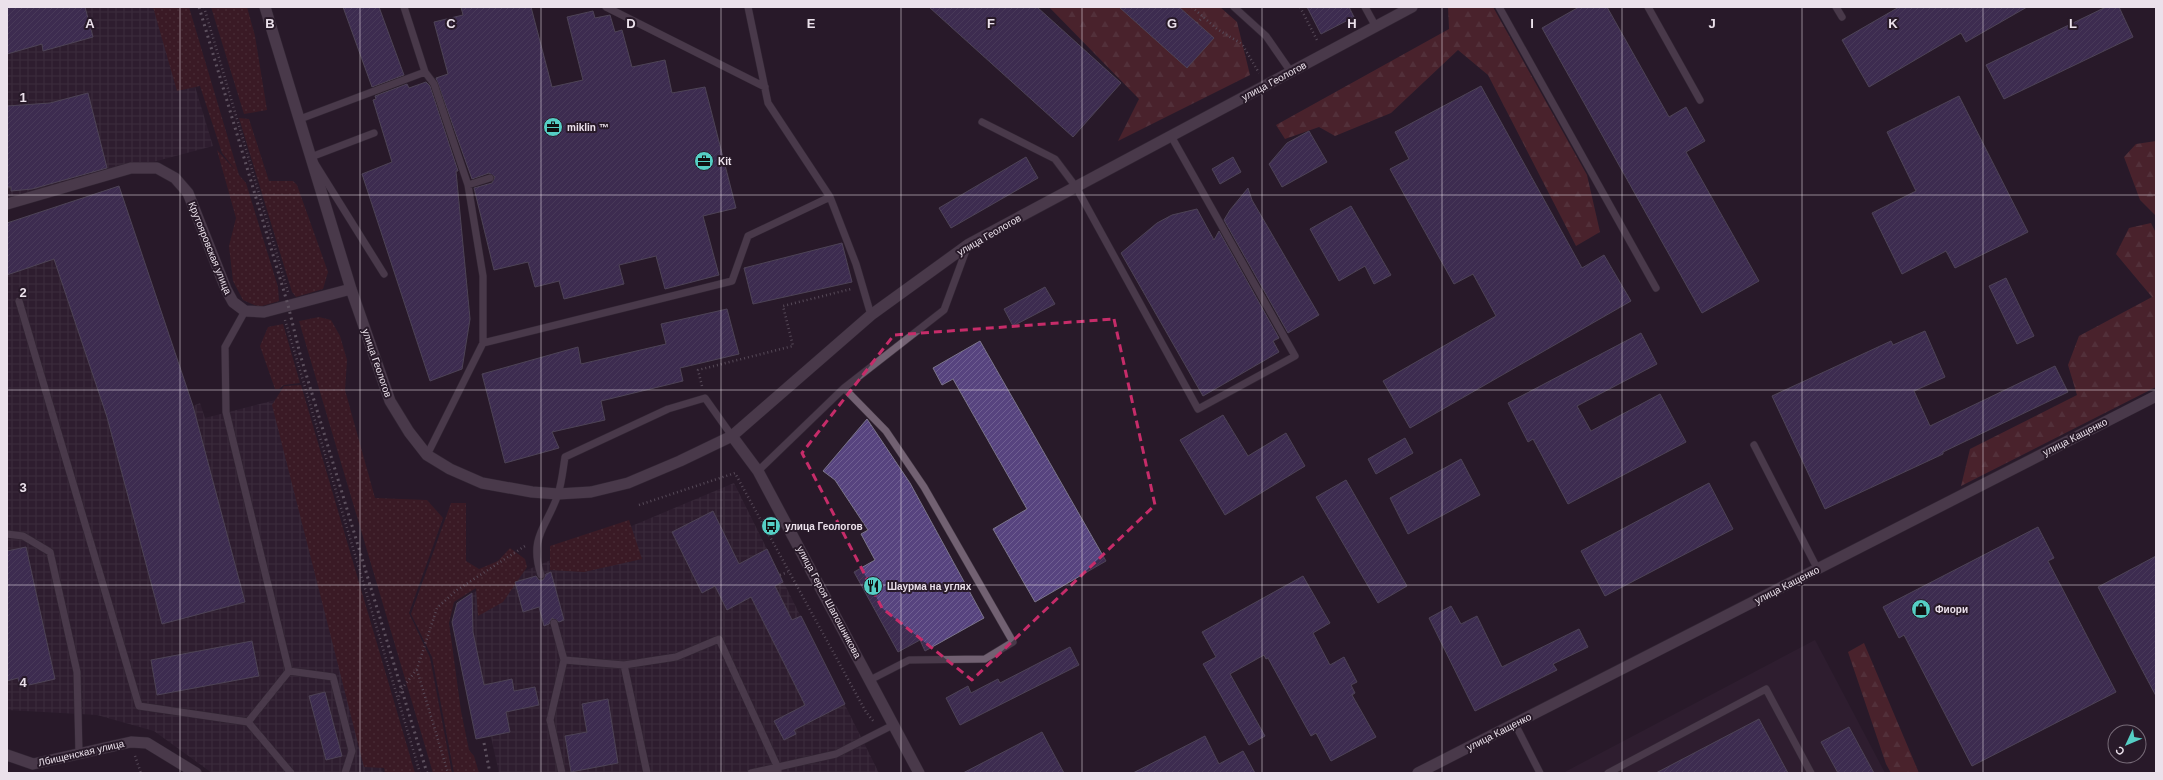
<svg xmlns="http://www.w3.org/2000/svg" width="2163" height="780" font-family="Helvetica,sans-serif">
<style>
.built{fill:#362336}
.industrial{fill:url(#industrial-grid)}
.grass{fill:url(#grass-dots)}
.forest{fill:url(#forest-firs)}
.building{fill:url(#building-hatch);stroke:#7b758b}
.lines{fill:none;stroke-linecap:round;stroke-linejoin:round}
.service-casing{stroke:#403541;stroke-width:8}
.minor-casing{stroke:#403541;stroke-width:12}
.path{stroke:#8e828f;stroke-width:2.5;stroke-dasharray:1 3;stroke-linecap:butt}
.service{stroke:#726172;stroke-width:7}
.minor{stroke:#726172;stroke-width:11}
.rail{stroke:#9d929e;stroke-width:3;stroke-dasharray:2 4;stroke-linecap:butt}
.marked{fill:none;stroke:#c62c69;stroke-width:3;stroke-dasharray:8 5;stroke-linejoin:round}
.grid{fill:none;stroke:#ebe1eb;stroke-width:1;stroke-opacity:0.55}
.labels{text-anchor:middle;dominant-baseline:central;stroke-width:4;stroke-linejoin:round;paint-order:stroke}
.street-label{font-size:10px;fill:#ebe1eb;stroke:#281a29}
.poi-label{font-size:10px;font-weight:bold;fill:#ebe1eb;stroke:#281a29;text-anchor:start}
.grid-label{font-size:13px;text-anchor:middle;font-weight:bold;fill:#ebe1eb;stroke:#281a29;stroke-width:4;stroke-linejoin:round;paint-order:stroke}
</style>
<defs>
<pattern id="industrial-grid" width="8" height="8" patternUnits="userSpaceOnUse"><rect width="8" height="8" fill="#362336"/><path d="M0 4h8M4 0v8" fill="none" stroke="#534353"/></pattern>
<pattern id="grass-dots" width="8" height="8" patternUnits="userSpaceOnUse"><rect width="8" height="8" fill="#511c1f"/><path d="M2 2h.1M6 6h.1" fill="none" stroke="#6a3d40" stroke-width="1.8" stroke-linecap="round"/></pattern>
<pattern id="forest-firs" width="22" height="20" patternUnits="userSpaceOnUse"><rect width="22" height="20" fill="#722e30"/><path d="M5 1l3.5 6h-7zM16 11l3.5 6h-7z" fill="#864c4e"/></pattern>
<pattern id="building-hatch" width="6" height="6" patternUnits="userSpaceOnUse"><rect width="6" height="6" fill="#57447f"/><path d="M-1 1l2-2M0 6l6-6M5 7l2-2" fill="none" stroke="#6f5f91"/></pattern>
</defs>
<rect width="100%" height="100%" fill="#281a29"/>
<!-- built -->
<path class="built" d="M1815 640 1885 773H1563Z"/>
<!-- industrial -->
<path class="industrial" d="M7 7H171L213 146 7 201Z
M119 186 193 406 200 403 205 418 283 398 383 773H212L154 731 97 715 7 710V223Z
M734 483 879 773H499L491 737 476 739 453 622 457 603 472 593Z"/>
<!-- grass -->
<path class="grass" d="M153 7H189L239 175 246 183 278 287 279 301 259 307 243 300 233 281 229 246 236 218 217 150 236 171 222 153 200 86 177 91Z
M211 7H247L255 36 267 110 244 114Z
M239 118 249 119 269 181H293L297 185 328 272 323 289 296 297 292 292Z
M319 317 331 320 340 336 347 360 345 390 375 498 427 500 443 518 409 613 430 658 452 773H433L299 321Z
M283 324 300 383 284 385 279 389H275L260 346 268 327Z
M301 385 415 773H385L384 768 364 767 272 405 284 386Z
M451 503H466V561L479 569 498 561 510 548 525 559 527 567 503 602 478 616 476 588 454 602 449 623 461 711 469 750 474 756 479 773H454L432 657 411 614Z
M629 520 642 559 584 572 550 570V546Z"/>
<!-- forest -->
<path class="forest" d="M1049 7H1220L1237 22 1250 75 1118 141 1139 99Z
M1448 7H1493L1587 175 1600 232 1576 246 1488 75 1458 50 1391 113 1335 136 1319 127 1285 139 1276 125 1449 29Z
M2156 141V216L2140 200 2124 157 2136 144Z
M2151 223 2156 233V387L1961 486 1970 449 2077 395 2068 365 2079 336 2152 297 2116 254 2129 228Z
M1864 643 1919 773H1891L1886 764 1848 652Z"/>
<!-- building -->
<path class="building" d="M7 7H85L93 37 43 51 42 44 7 54Z
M343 7H379L404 75 372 87Z
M461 7H531L552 87 583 80 567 17 593 11 595 18 610 15 615 32 622 30 632 67 665 60 672 93 705 87 736 208 703 216 719 275 665 289 656 256 619 265 624 284 564 299 559 281 535 287 528 262 494 270 474 188 492 183 495 177 489 173 472 179 436 78 448 74 434 22 463 15Z
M929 7H1037L1121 83 1073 137Z
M1119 7H1179L1214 38 1187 68Z
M1307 7H1349L1354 17 1321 34Z
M1579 7H1607L1669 117 1686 107 1705 141 1686 152 1759 281 1702 313 1542 28Z
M1899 7H2027L1966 42 1961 33 1869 87 1842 40Z
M2106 7H2119L2133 37 2004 99 1986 65Z
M426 82 430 86 458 171H456L470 319 462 369 430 381 362 174 392 162 373 100 376 99 375 96 407 84 409 88Z
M1481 86 1582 268 1604 255 1631 301 1410 428 1383 381 1496 316 1473 274 1454 284 1390 169 1409 159 1395 132Z
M88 93 107 168 32 189 11 191V187H7V106L50 103Z
M1959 96 2028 232 1955 268 1946 251 1902 274 1872 213 1916 191 1887 132Z
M1309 131 1327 162 1282 187 1269 164 1287 143Z
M1026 157 1038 178 951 228 939 208Z
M1233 157 1241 172 1220 184 1212 169Z
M119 186 193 406 245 602 162 624 107 417 54 259 7 275V223Z
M1248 188 1252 200 1319 315 1288 333 1224 220 1230 210Z
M1351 206 1391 275 1374 284 1365 266 1339 281 1310 229Z
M1197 209 1214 240 1219 231 1279 338 1273 341 1279 352 1203 396 1121 253 1157 223 1172 215Z
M842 243 852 282 753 304 744 268Z
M2006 278 2034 336 2017 344 1989 286Z
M1045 287 1055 304 1013 326 1004 309Z
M727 309 739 354 680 368 683 381 601 401 605 420 552 432 559 448 505 463 482 374 578 347 581 364 666 344 661 324Z
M1925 331 1945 377 1914 391 1930 426 2055 366 2068 392 1943 452V454L1825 509 1772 396 1891 341 1893 345Z
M1641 333 1657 364 1577 406 1591 431 1660 394 1686 442 1568 504 1533 439 1528 442 1508 403Z
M980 341 1106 561 1035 602 993 529 1027 509 953 379 942 385 933 368Z
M1223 415 1248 456 1286 433 1305 466 1225 515 1180 440Z
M867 419 910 483 984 618 925 651 920 640 898 652 854 572 875 560 861 534 868 530 835 480 823 471Z
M1405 438 1413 453 1376 474 1368 459Z
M1461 459 1480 495 1408 534 1390 498Z
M1346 480 1407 586 1378 603 1316 497Z
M1709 483 1733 529 1605 596 1581 551Z
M713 511 739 564 767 549 783 582 775 586 792 620 801 616 845 704 794 730 796 734 784 740 774 721 805 705 751 597 727 610 715 586 702 593 672 532Z
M2038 527 2054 558 2048 561 2116 692 1972 766 1904 635 1899 638 1883 607Z
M26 547 55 679 20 687 18 678 7 681V551Z
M2156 556V696L2098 587Z
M551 572 564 620 559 622 552 618 549 624 544 626 539 607 523 612 515 582 536 576 539 580H543L546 574Z
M1303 576 1330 623 1313 633 1330 665 1344 657 1357 682 1351 685 1355 693 1352 695 1376 737 1331 761 1316 733 1311 736 1268 658 1266 659 1264 655 1230 674 1265 736 1249 745 1203 664 1216 657 1202 632Z
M472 593 473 632 484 685 512 679 514 691 535 687 539 705 506 712 510 732 476 739 452 622 457 603Z
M1451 606 1461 624 1477 616 1502 667 1579 629 1588 647 1553 664 1557 670 1475 711 1429 618Z
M252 641 259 676 157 695 151 660Z
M1070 647 1079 665 960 725 946 698 968 686 971 693 998 679 1000 683Z
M325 692 342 756 326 760 309 696Z
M608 699 618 763 571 772 565 736 587 732 582 704Z
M1759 719 1788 773H1656Z
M1849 727 1874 773H1838L1821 742Z
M1042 732 1064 773H963Z
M1205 736 1219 764 1243 751 1255 773H1133Z"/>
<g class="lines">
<!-- service casing -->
<g class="service-casing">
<path id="service" d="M606 7 765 87
M748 7 768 103 830 197 856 264 871 315
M1234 7 1266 36 1291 72
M1365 7 1376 27
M1499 7 1656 288
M1648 7 1700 100
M1836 7 1842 17
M425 72 434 84 468 185 483 276V343
M300 119 425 72 404 7
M982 122 1055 159 1076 187 1198 409 1295 356 1171 136
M374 133 311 157 384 274
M468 185 490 178
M19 301 139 706 248 722 289 671 226 412 225 347 245 311
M844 388 886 431 924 487 1013 642 985 659 909 660 870 680
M1754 445 1818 570
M427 455 483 343 732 281 748 236 830 197
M758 471 844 388 944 310 968 245
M7 534 23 536 50 552 77 672 79 753
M541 575C528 536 548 526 558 494 562 482 563 469 565 457L668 409 705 398 732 436
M554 623 564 660 624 665 676 657 719 639 778 768V773
M624 665 647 773
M289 671 333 677 352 751 345 773
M248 722 291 773
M1515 724 1540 773
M562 773 550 720 564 660
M751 773 836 754 893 725
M1608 773 1766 689 1811 773"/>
</g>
<!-- minor casing -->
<g class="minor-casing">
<path id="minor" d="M265 7 351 289 390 401 409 432 427 455 450 469 482 483 532 492 558 494 591 492 628 483 680 461 732 436 871 315 969 244 1412 7
M7 204 131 168H157L175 178 188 193 226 289 233 302 245 311 264 312 351 289
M732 436 758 471 919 773
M7 755 33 764 131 742 147 743 196 773
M1418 773 2156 396"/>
</g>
<!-- path -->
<path class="path" d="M204 7 288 292
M1192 7 1217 29 1242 44 1259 73
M1300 7 1318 42
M1197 23 1203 17
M285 320 398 699
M702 386 698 370 793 346 783 306 851 289
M639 505 735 473 866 712 874 722
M780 575 788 572
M417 670 448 773
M135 756 141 773
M420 773 398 699 401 690 417 669 437 608 457 590 525 546"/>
<!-- service -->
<use href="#service" class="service"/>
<!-- minor -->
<use href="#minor" class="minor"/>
<!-- rail -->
<path class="rail" d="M199 7 288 305 300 354 427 773
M484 743 490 773"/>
</g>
<!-- marked area -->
<path d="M0 0H2163V780H0ZM1114 319 1155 505 972 680 882 608 802 453 894 335Z" fill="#281a29" fill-opacity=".55" fill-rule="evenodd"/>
<path class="marked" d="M1114 319 1155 505 972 680 882 608 802 453 894 335Z"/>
<!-- grid -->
<path class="grid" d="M180 7V773M360 7V773M541 7V773M721 7V773M901 7V773M1082 7V773M1262 7V773M1442 7V773M1622 7V773M1802 7V773M1983 7V773M7 195H2156M7 390H2156M7 585H2156"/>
<!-- icons -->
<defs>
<g id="office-disc" transform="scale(1)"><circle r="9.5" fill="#55cec4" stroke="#281a29"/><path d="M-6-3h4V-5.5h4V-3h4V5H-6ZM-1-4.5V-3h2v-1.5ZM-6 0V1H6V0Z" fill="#111"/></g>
<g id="bus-disc" transform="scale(1)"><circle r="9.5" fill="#55cec4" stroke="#281a29"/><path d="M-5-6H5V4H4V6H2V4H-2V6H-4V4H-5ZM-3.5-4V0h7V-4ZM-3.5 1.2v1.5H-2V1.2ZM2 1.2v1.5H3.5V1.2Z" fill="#111"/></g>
<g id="restaurant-disc" transform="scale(1)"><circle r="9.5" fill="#55cec4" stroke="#281a29"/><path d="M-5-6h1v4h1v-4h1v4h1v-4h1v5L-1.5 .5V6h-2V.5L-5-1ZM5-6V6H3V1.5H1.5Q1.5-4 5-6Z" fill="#111"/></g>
<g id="shop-disc" transform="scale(1)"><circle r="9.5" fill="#55cec4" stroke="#281a29"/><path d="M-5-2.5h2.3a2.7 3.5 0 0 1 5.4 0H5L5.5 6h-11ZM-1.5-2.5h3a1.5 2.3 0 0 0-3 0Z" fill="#111"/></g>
</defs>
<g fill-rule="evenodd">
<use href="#office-disc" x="553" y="127"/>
<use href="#office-disc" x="704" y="161"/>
<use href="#bus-disc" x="771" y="526"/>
<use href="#restaurant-disc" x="873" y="586"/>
<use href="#shop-disc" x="1921" y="609"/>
</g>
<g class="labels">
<!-- street labels -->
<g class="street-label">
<text transform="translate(1274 81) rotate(-28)">улица Геологов</text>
<text transform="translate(989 235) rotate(-30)">улица Геологов</text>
<text transform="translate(210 248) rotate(68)">Крутояровская улица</text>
<text transform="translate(377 363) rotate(71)">улица Геологов</text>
<text transform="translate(2075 437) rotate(-27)">улица Кащенко</text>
<text transform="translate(1787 585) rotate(-27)">улица Кащенко</text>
<text transform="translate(829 602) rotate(62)">улица Героя Шапошникова</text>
<text transform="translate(1499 732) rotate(-27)">улица Кащенко</text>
<text transform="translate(81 753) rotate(-13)">Лбищенская улица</text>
</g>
<!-- poi labels -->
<g class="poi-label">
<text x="567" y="127">miklin ™</text>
<text x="718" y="161">Kit</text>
<text x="785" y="526">улица Геологов</text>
<text x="887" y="586">Шаурма на углях</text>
<text x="1935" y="609">Фиори</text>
</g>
</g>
<g class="grid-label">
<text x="90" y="28">A</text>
<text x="270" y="28">B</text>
<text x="451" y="28">C</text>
<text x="631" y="28">D</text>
<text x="811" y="28">E</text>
<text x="991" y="28">F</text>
<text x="1172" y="28">G</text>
<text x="1352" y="28">H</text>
<text x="1532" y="28">I</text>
<text x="1712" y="28">J</text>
<text x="1893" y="28">K</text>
<text x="2073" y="28">L</text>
<text x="23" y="102">1</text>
<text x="23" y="297">2</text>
<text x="23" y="492">3</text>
<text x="23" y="687">4</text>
</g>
<!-- border -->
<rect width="2163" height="780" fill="none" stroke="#ebe1eb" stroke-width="16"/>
<!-- north arrow -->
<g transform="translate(2127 744) rotate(226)"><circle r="19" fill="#281a29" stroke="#766a77"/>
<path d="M0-3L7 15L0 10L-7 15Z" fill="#55cec4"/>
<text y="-6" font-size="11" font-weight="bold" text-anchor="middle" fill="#ebe1eb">С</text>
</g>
</svg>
